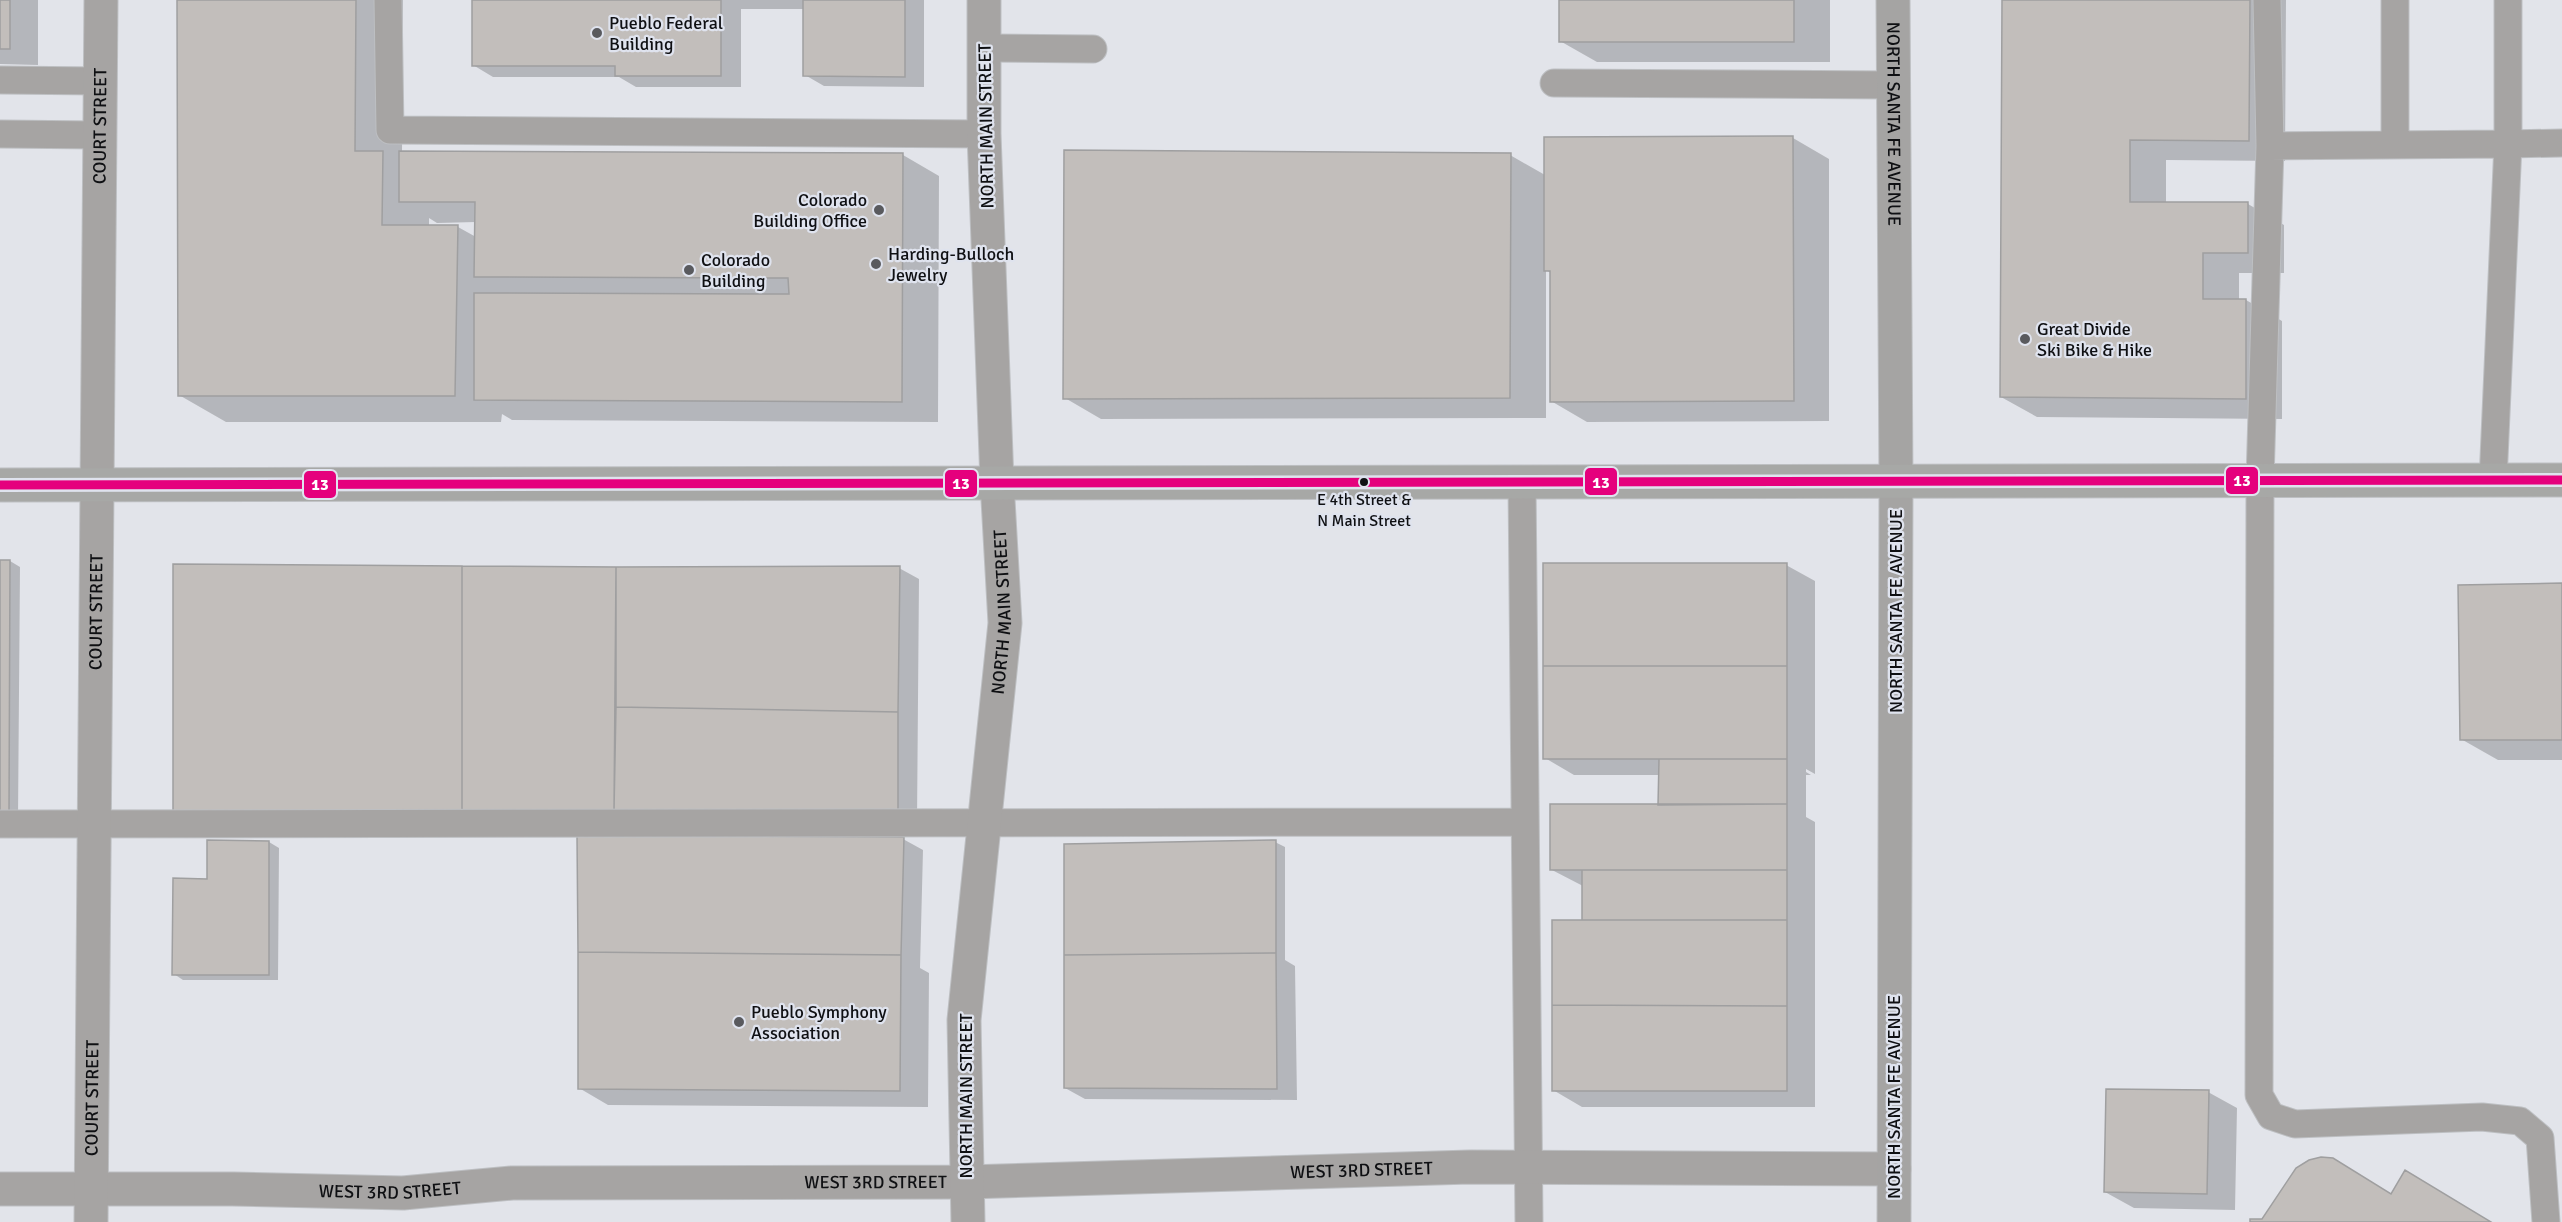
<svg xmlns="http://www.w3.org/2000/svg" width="2562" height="1222" font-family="Signika,sans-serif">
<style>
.shadow{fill:#0003;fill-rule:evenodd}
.building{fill:#c2bebb;stroke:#9f9fa0;stroke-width:1.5}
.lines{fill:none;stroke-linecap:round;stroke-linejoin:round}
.service-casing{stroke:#bdbfc2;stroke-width:29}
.minor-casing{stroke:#bdbfc2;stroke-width:35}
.tertiary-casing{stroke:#bdbfc2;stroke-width:35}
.secondary-casing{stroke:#bdbfc2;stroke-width:35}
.primary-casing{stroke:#bdbfc2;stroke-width:35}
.service{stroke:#a6a4a3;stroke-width:27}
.minor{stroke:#a6a4a3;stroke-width:33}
.tertiary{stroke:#a6a4a3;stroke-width:33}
.secondary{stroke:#a5a4a3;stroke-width:33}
.primary{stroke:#a7a8a6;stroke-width:33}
.bus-1-casing{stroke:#dfe3ee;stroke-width:14}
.bus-1{stroke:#e5007d;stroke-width:9}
.poi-dot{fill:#595a5e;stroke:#dfe3ee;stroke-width:2}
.bus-dot{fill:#0f1013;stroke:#dfe3ee;stroke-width:2}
.labels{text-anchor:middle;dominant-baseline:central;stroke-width:4.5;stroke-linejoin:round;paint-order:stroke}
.bus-label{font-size:16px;fill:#0f1013;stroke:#dfe3ee}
.poi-label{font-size:18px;fill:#0f1013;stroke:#dfe3ee;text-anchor:start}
.street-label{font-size:18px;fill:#0f1013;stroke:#dfe3ee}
.line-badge{stroke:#dfe3ee;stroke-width:2}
.badge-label{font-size:16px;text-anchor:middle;font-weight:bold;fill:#fff}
</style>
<rect width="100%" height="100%" fill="#e2e4ea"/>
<!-- shadow -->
<path class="shadow" d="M0 0H38V65L0 64Z
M179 0H403L402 153 903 155 939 176 938 422 512 420 502 414 501 422H226L179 395ZM429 218 437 223 476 222V237L458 227H429Z
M473 0H924V87L824 86 805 75V9H741V87H636L619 77H493L473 65Z
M1561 0H1830V62H1597L1560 41Z
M2003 0H2286L2285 161 2166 160V203L2248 204 2284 225V273H2239V300H2246L2282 321V419L2037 417 2001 397Z
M1545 138H1793L1829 159V421L1587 422 1551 401V273L1546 270V418L1101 419 1065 398 1510 155 1545 175Z
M0 561H10L20 567 18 819H0Z
M1786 565 1815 581V774L1806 769V772L1811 775H1806V817L1815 822V1107H1582L1553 1090 1583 921V886L1552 870 1660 806V775H1574L1545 758Z
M462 567 899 568 919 579 917 822 497 827Z
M2562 585V760H2498L2461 739Z
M903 839 923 850 920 968 929 973 928 1107 608 1105 579 1088Z
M209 842H269L279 848 278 980H183L174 974 209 880Z
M1275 842 1285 847V960L1295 966 1297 1100 1085 1099 1065 1088Z
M2208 1092 2237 1108 2235 1210 2134 1208 2105 1192Z"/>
<!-- building -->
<path class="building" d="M0 0H10V49H0Z
M177 0H356L355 151H383L382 225H458L455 396H178Z
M472 0H721V76H615V66H472Z
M803 0H905V77L803 76Z
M1559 0H1794V42H1559Z
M2002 0H2250L2249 141 2130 140V202H2248V253H2203V299H2246V399L2000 397Z
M1793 136 1794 401 1550 402V271H1544V137Z
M1064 150 1511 153 1510 398 1063 399Z
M399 151 903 153 902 402 474 400V293L789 294 788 278 474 277 475 202H399Z
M0 560H10L9 814H0Z
M1543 563H1787V666H1543Z
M173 564 462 566V812L173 811Z
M462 566 616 567 614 811 462 812Z
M900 566 898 712 616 707V567Z
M2562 583V740H2460L2458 585Z
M1543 666H1787V759H1543Z
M616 707 898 712V812L614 811Z
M1659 759H1787V804L1658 805Z
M1550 804H1787V870H1550Z
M577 835 904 837 901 955 578 952Z
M207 840 269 841V975H172L173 878 207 879Z
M1276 840V953L1064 955V844Z
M1582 870H1787V920H1582Z
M1552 920H1787V1006L1552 1005Z
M578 952 901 955 900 1091 578 1089Z
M1276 953 1277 1089 1064 1088V955Z
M1552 1005 1787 1006V1091H1552Z
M2106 1089 2209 1090 2207 1194 2104 1192Z
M2321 1157 2333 1158 2391 1194 2405 1170 2491 1222H2250V1219H2262L2296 1168 2309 1160Z
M2321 1157 2333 1158 2391 1194 2405 1170 2491 1222H2250V1219H2262L2296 1168 2309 1160Z"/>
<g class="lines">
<!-- service casing -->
<g class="service-casing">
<path id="service" d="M388 0 390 130 984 134
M2267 0 2270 146 2508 144V0
M984 48 1093 49
M0 80 101 81
M1554 83 1894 85
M0 134 99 135
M2395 145V0
M2270 146 2260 480 2259 1095 2271 1116 2295 1124 2482 1117 2520 1121 2540 1138 2546 1222
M2493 481 2508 144 2562 143
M1522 482 1529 1222
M0 824 1525 822"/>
</g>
<!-- minor casing -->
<g class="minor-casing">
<g id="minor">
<path id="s1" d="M0 1189H233L403 1193 512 1183 967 1182 1470 1167 1894 1169"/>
</g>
</g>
<!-- tertiary casing -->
<g class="tertiary-casing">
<g id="tertiary">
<path id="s2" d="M91 1222 101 0"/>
<path id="s3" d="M968 1222 964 1020 1005 623 997 482 984 134V0"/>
</g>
</g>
<!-- secondary casing -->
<g class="secondary-casing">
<g id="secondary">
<path id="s4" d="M1893 0 1896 481 1894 1222"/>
</g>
</g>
<!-- primary casing -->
<g class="primary-casing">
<path id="primary" d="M0 485 2562 480"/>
</g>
<!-- service -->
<use href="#service" class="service"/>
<!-- minor -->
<use href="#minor" class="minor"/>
<!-- tertiary -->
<use href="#tertiary" class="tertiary"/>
<!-- secondary -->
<use href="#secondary" class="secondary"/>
<!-- primary -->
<use href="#primary" class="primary"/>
<!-- bus-1 casing -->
<g class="bus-1-casing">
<path id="bus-1" d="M0 485 2562 480"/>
</g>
<!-- bus-1 -->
<use href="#bus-1" class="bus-1"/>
</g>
<!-- markers -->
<g class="poi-dot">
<circle cx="597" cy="33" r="6"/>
<circle cx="879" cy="210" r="6"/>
<circle cx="876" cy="264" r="6"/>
<circle cx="689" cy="270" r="6"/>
<circle cx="2025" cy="339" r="6"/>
<circle cx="739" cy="1022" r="6"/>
</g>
<circle class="bus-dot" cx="1364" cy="482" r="5"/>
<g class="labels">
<!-- bus labels -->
<g class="bus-label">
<text x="1364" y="500">E 4th Street &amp;<tspan x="1364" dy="21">N Main Street</tspan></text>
</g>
<!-- poi labels -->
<g class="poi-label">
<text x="609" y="23">Pueblo Federal<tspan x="609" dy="21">Building</tspan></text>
<text x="867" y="200" text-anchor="end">Colorado<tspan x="867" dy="21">Building Office</tspan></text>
<text x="888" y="254">Harding-Bulloch<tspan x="888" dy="21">Jewelry</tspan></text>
<text x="701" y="260">Colorado<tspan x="701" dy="21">Building</tspan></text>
<text x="2037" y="329">Great Divide<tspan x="2037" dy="21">Ski Bike &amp; Hike</tspan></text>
<text x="751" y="1012">Pueblo Symphony<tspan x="751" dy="21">Association</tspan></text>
</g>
<!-- street labels -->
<g class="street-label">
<text stroke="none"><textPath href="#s2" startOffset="1096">COURT STREET</textPath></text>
<text stroke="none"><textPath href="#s4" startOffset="124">NORTH SANTA FE AVENUE</textPath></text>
<text transform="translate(986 126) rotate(-91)">NORTH MAIN STREET</text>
<text stroke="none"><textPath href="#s2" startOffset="610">COURT STREET</textPath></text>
<text transform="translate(1896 611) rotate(-90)">NORTH SANTA FE AVENUE</text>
<text stroke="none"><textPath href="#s3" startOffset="612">NORTH MAIN STREET</textPath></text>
<text transform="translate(966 1096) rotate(-90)">NORTH MAIN STREET</text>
<text stroke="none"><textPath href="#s2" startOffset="124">COURT STREET</textPath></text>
<text transform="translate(1894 1097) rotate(-90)">NORTH SANTA FE AVENUE</text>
<text stroke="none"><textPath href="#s1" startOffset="1362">WEST 3RD STREET</textPath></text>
<text stroke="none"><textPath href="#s1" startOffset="876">WEST 3RD STREET</textPath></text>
<text stroke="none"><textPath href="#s1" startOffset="390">WEST 3RD STREET</textPath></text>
</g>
</g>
<g class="line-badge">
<rect x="2225" y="466" width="34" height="29" rx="6" fill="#e5007d"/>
<rect x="1584" y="467" width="34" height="29" rx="6" fill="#e5007d"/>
<rect x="944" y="469" width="34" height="29" rx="6" fill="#e5007d"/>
<rect x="303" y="470" width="34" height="29" rx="6" fill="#e5007d"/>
</g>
<g class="badge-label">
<text x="2242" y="486">13</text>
<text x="1601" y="488">13</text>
<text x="961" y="489">13</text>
<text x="320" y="490">13</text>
</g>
</svg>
